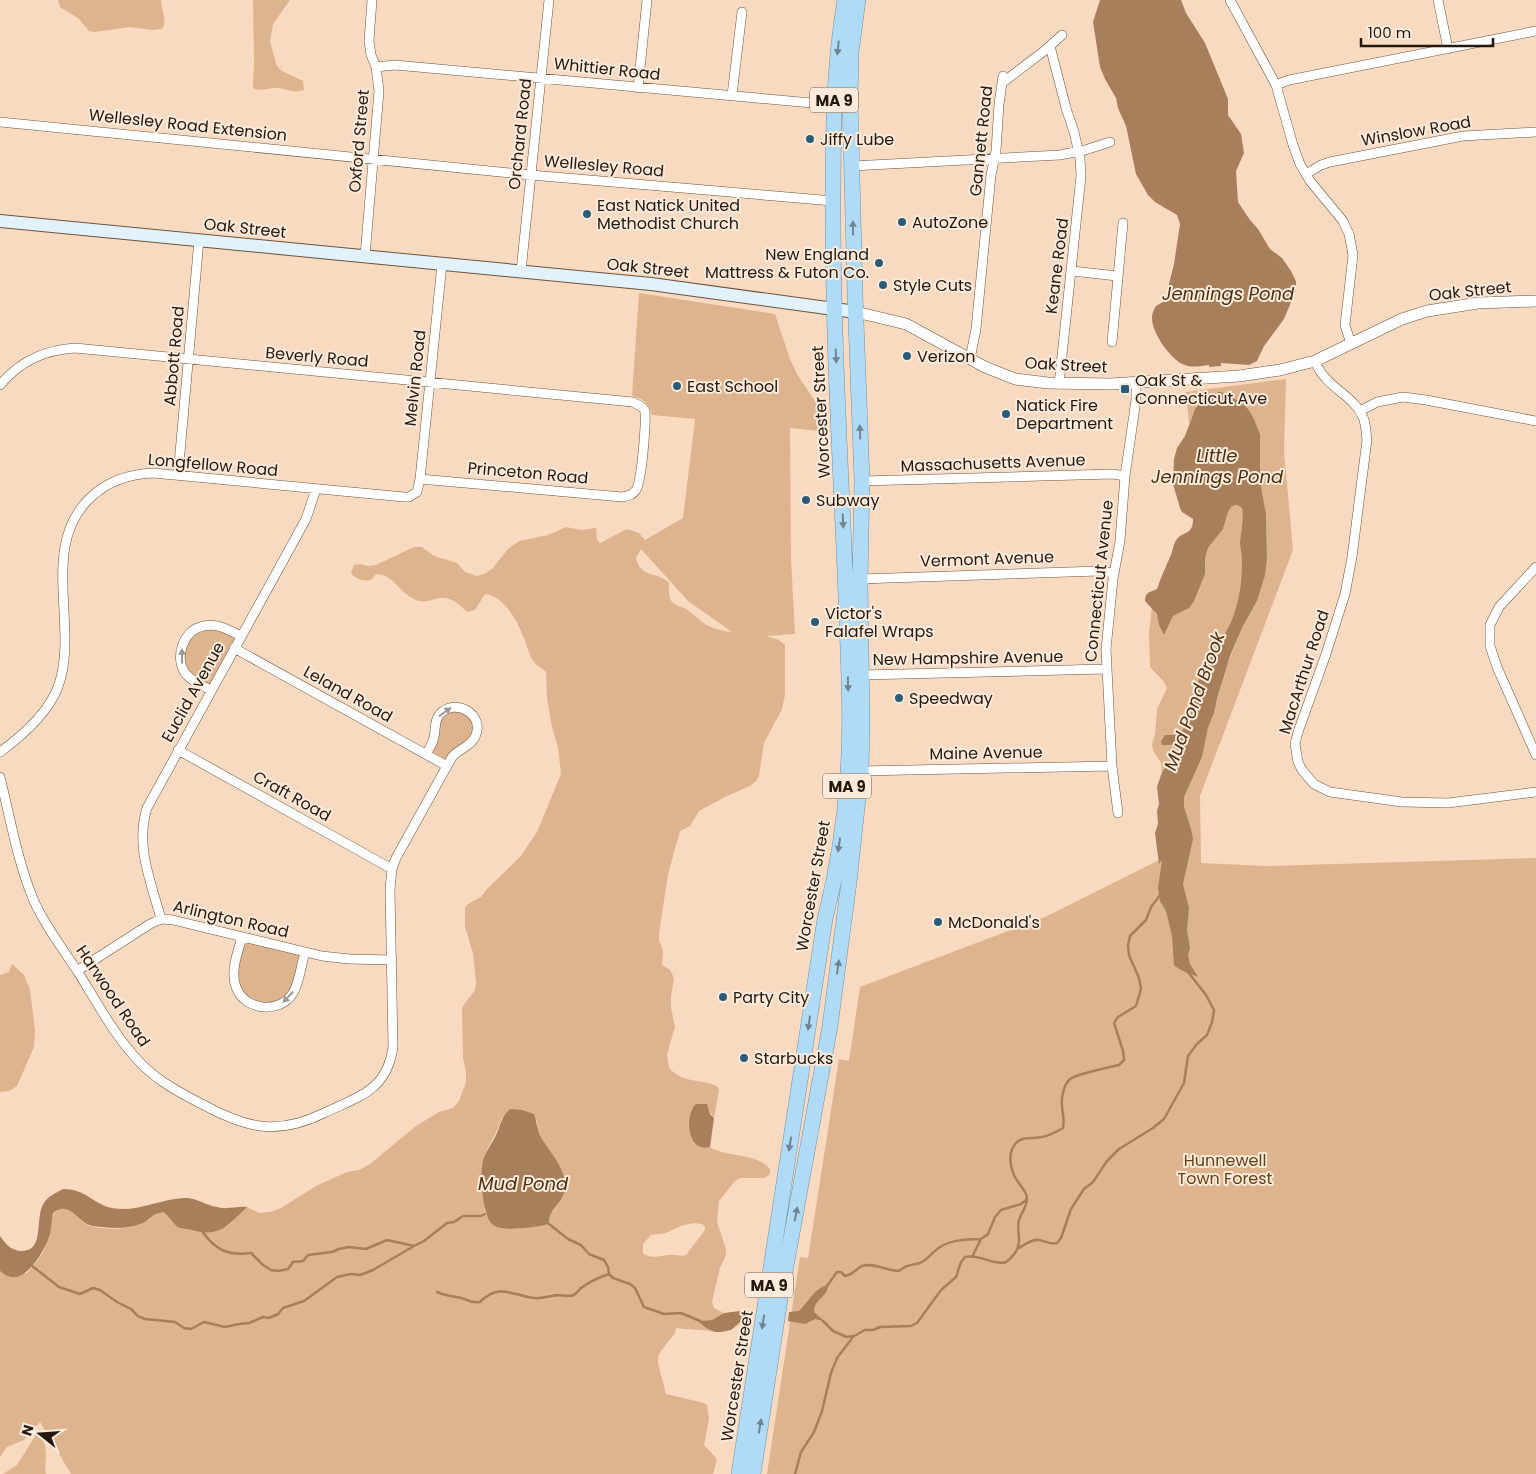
<svg xmlns="http://www.w3.org/2000/svg" width="1536" height="1474" font-family="Poppins,sans-serif">
<style>
.green{fill:#deb48e;fill-rule:evenodd}
.water{fill:#a77f5a}
.lines{fill:none;stroke-linecap:round;stroke-linejoin:round}
.stream{stroke:#a77f5a;stroke-width:2.5}
.minor-casing{stroke:#6c533c;stroke-width:10}
.tertiary-casing{stroke:#6c533c;stroke-width:12}
.secondary-casing{stroke:#6c533c;stroke-width:14}
.trunk-casing{stroke:#7291a4;stroke-width:16}
.minor{stroke:#fff;stroke-width:9}
.tertiary{stroke:#fff;stroke-width:11}
.secondary{stroke:#e2f2fc;stroke-width:12}
.trunk{stroke:#b0dbf7;stroke-width:15}
.oneway{fill:#71848f}
.oneway2{fill:#9c9893}
.poi-dot{fill:#2a5b79;stroke:#fceada;stroke-width:2}
.labels{text-anchor:middle;dominant-baseline:central;stroke-width:4;stroke-linejoin:round;paint-order:stroke}
.shield{fill:#fceada;stroke:#64584c;stroke-width:1}
.shield-label{font-size:15px;font-weight:bold;fill:#23190f}
.street-label{font-size:16px;fill:#23190f;stroke:#fceada}
.poi-label{font-size:16px;fill:#23190f;stroke:#fceada;text-anchor:start}
.park-label{font-size:16px;fill:#683f12;stroke:#fceada}
.water-label{font-size:18px;font-style:italic;fill:#4c2f10;stroke:#fceada}
</style>
<rect width="100%" height="100%" fill="#f8dac0"/>
<!-- green -->
<path class="green" d="M58 0H161C161 11 168 19 162 29L152 30 129 27 95 32 89 31 78 18 60 7Z
M253 0H290L273 24 270 42 277 66 282 71 303 81 304 90C289 94 289 88 276 88 266 88 263 92 253 88L254 62Z
M639 293 775 314 790 359 797 374 822 412 830 432 790 428 791 558 795 634 766 636 779 640 785 645V695L782 709 764 743 759 776 756 781 750 786 727 796 699 811 690 826 680 831 668 874 659 934V940L663 951 662 965 670 970 674 978 671 996V1008L675 1027 667 1054 669 1068C685 1084 697 1078 717 1086L719 1090 714 1118 708 1109 691 1113 689 1129 691 1137 707 1148 710 1147C727 1158 756 1152 770 1169V1174L765 1178H740L735 1181 719 1201 717 1222 726 1249V1255L720 1268 712 1302 714 1308 724 1313 712 1320 699 1321 706 1328 715 1332C701 1329 689 1330 676 1328L675 1333 661 1351 658 1357V1363L666 1394 704 1403 707 1405 709 1419 704 1445 717 1459 713 1474H71L40 1422 24 1440 7 1447 0 1457V1271L4 1275 27 1273C33 1266 41 1257 45 1248 49 1238 47 1220 55 1212 67 1200 80 1223 90 1226 106 1230 129 1230 143 1223 152 1219 153 1214 163 1212 171 1217 173 1224 180 1228 187 1231 220 1230 227 1226 234 1222 241 1213 247 1207L259 1213 270 1212 281 1208 316 1186 347 1172 359 1170 370 1164 416 1126 439 1112 453 1108 459 1101 466 1082V1072L463 1058 462 1011 463 1006 475 990 476 983 473 953 465 927V908L468 904 481 897 487 889 520 857 537 832 561 774 558 748 552 727 547 698 546 672C542 668 537 666 534 662 528 654 527 644 523 636 517 620 504 596 485 594L475 610 467 612C439 583 435 609 414 599 399 592 393 574 376 574L371 580C363 582 356 579 351 573L354 565 361 564 367 566 376 565 414 547H422L434 556 457 563 465 572 477 576 484 574 492 569 508 549 519 541 548 535 566 527 581 530 596 528 597 540 600 543 627 529 639 533 645 540 683 518 695 419 652 415C649 403 644 399 632 396ZM641 549 688 601 732 632C706 629 705 623 686 609 682 606 676 606 672 602 668 596 669 590 669 583 659 571 640 579 636 558ZM502 1118 537 1121C537 1124 538 1129 539 1132 549 1157 576 1173 559 1202 556 1207 554 1211 549 1214L548 1224 516 1229 485 1214C485 1197 480 1179 483 1162 486 1147 498 1133 502 1118ZM694 1223 702 1224 705 1227V1230L686 1255C680 1257 675 1254 669 1255 658 1256 654 1259 643 1254V1244L651 1235 666 1233 683 1225Z
M1286 379 1284 452 1293 550 1200 796 1201 863 1266 866 1536 858V1474H767L800 1257 808 1258 839 1059 849 1061 860 987 1045 917 1163 858 1184 807V797L1190 782 1202 757 1208 728 1214 713 1223 675 1243 626 1257 601 1267 559 1266 513 1262 493 1260 474V434L1254 419 1239 401 1222 394H1217L1201 402 1195 409 1189 424 1186 392Z
M1237 505 1242 508C1244 519 1241 531 1240 542 1240 548 1242 555 1242 561 1242 582 1239 605 1230 624 1220 645 1205 663 1197 684 1190 705 1196 721 1176 735H1165L1167 746 1173 744 1178 745 1180 750C1177 760 1169 764 1162 772L1161 763 1153 750 1152 744 1155 735 1157 709 1167 688 1164 682 1150 667 1149 633 1152 607C1159 616 1159 625 1164 635L1173 616 1179 613 1199 586 1205 574V559L1208 548 1223 529 1228 512 1232 506Z
M205 625 241 636 211 690 182 666V646Z
M465 708 477 729 447 766 426 754 440 714Z
M242 937 305 952 298 979 284 1002 255 1006 236 987Z
M12 964 24 975 30 990 35 1030 34 1047 17 1086 9 1091 0 1092V975L9 972Z
M37 1433 42 1434C44 1441 46 1449 46 1456 46 1463 44 1468 46 1474H3L17 1465Z"/>
<!-- water -->
<path class="water" d="M1100 0H1181L1186 13 1205 43 1228 99V115L1241 134 1244 153 1236 171 1238 202 1250 220 1258 229 1270 249 1282 258 1291 271 1296 281V290L1284 319 1264 346 1257 361 1249 365 1221 363V366L1209 367V365C1201 366 1192 368 1185 365 1171 361 1151 332 1152 317 1152 313 1154 309 1156 306L1163 302 1166 296 1174 264 1180 224 1177 215 1155 202 1148 195 1136 174 1126 126 1118 108 1116 98 1105 79 1100 67 1093 22Z
M1218 392H1221L1239 401 1248 409 1254 419 1260 434V474L1262 493 1266 513 1267 559 1265 575 1257 601 1243 626 1230 656 1218 695 1214 713 1208 728 1202 757 1184 797V807L1191 829 1193 839 1183 884 1189 908 1187 930 1190 948 1188 955 1190 964 1198 977C1190 973 1181 972 1174 965L1172 936 1166 911 1160 901 1158 888 1162 860 1159 864 1155 833 1158 824 1157 811 1159 804 1157 787 1162 772 1169 764 1177 758 1180 750 1178 745C1172 744 1168 746 1162 745L1161 741 1165 735H1176C1196 721 1190 705 1197 684 1205 663 1220 645 1230 624 1239 605 1242 582 1242 561 1242 555 1240 548 1240 542 1241 531 1244 519 1242 508L1237 505 1232 506 1228 512 1223 529 1208 548 1205 559V574L1194 601 1189 608 1173 616 1164 635 1159 625 1157 614 1145 601C1145 592 1150 592 1157 589 1161 577 1166 566 1171 555 1173 550 1173 544 1177 539 1184 531 1193 535 1193 519L1182 512 1180 508 1173 484 1174 459 1177 448 1185 436 1195 409 1201 402 1217 394Z
M696 1104H707L710 1114 714 1118 710 1147C687 1153 684 1116 696 1104Z
M510 1109 522 1110 534 1114C536 1120 537 1127 539 1133 547 1151 571 1171 564 1193 560 1205 547 1212 549 1224 537 1227 501 1233 492 1224 482 1214 480 1174 483 1160 486 1151 493 1142 497 1133 501 1124 502 1116 510 1109Z
M63 1189C87 1189 92 1204 112 1208 136 1213 160 1199 184 1198 196 1197 205 1205 217 1207 226 1210 237 1206 247 1207 229 1225 219 1238 192 1230 188 1229 184 1229 180 1228 173 1225 171 1217 163 1212 152 1214 151 1219 143 1223 128 1230 108 1228 93 1226 78 1224 70 1199 53 1213 51 1221 52 1229 49 1237 43 1254 21 1292 0 1271V1236C6 1244 10 1250 21 1251 46 1252 34 1216 44 1203 48 1196 56 1193 63 1189Z
M828 1285C828 1298 814 1298 814 1312L824 1321 815 1319 805 1324 788 1321 789 1312 799 1311C808 1303 815 1287 828 1285Z
M740 1311 755 1313 754 1315 743 1320 731 1330 721 1332H715L706 1328 698 1321 712 1320 724 1313Z"/>
<g class="lines">
<!-- stream -->
<path class="stream" d="M549 1224 568 1239 581 1245 589 1254 604 1260 608 1267 609 1274 613 1278 630 1284 635 1288 644 1307 664 1314 681 1313 700 1321
M202 1231C215 1250 228 1256 251 1253L263 1265 271 1270 278 1271 288 1269 293 1262 303 1261 308 1255 332 1252 339 1249 349 1247 366 1249 387 1240 414 1246 424 1241 447 1223 454 1222 463 1216H481L485 1214
M1019 1248C1025 1244 1032 1239 1039 1240 1046 1241 1050 1245 1057 1243L1061 1238 1071 1209 1084 1189 1093 1182 1107 1161 1119 1149 1153 1128 1164 1119 1184 1083 1188 1056 1197 1044 1207 1035 1212 1022 1214 1010 1206 995 1188 972
M973 1255 981 1239 988 1234 995 1217 1001 1210 1021 1204 1026 1200
M31 1265 59 1287 80 1294 93 1288 100 1290 117 1302 131 1309 138 1316 145 1319 175 1322 184 1328 191 1329 204 1322 225 1327 239 1324 249 1323 263 1317 269 1318 278 1314 283 1308 304 1301 337 1277 351 1274 360 1275 373 1270 414 1246
M827 1286 837 1272H841L845 1276C854 1275 855 1269 862 1266 873 1262 887 1271 899 1271 906 1265 911 1265 920 1263 926 1261 931 1254 936 1250 949 1239 965 1240 981 1239
M437 1292C446 1296 453 1296 461 1298 470 1300 469 1303 480 1302 499 1283 512 1295 534 1298 541 1299 550 1296 557 1295 561 1295 565 1296 569 1296 575 1296 577 1292 581 1288 589 1282 600 1277 609 1274
M823 1321 833 1331 847 1337 854 1336 865 1330H873L880 1327 911 1326 917 1323 941 1290 956 1277 961 1262 965 1257C979 1254 996 1266 1006 1262 1009 1260 1013 1256 1015 1253 1023 1242 1016 1232 1019 1220 1021 1213 1027 1207 1027 1199 1027 1192 1022 1188 1018 1182 1011 1172 1006 1154 1016 1143 1022 1136 1034 1139 1042 1137 1049 1136 1056 1132 1063 1128 1065 1120 1062 1113 1062 1105 1061 1098 1064 1084 1070 1079 1074 1075 1110 1067 1119 1065L1124 1060 1123 1051 1114 1023 1118 1017 1136 1006 1141 989 1139 978 1129 955 1128 945 1130 936 1146 920 1151 907 1160 895
M795 1474 801 1452 814 1432 822 1411 831 1373 837 1358 853 1337"/>
<!-- minor casing -->
<g class="minor-casing">
<path id="minor" d="M1230 0 1276 85 1293 145 1300 164 1310 181 1343 221 1349 234 1353 255 1345 325 1351 344
M1438 0 1448 49
M1050 46 1066 108 1074 132 1080 158 1081 176 1059 384
M376 67 395 65 834 105
M1002 83 1044 51 1062 35
M1276 85 1289 80 1536 31
M638 88 647 0
M732 95 742 12
M0 122 531 175 833 201
M852 166 1060 155 1085 150 1110 142
M1306 174 1321 165 1330 162 1463 136 1536 132
M365 256 379 91 376 67 371 55 369 41 372 0
M521 271 549 0
M1072 271 1117 276
M1112 342 1123 223
M970 359 976 329 991 175 996 151 999 104 1003 76
M1315 361C1325 388 1353 394 1363 417 1366 424 1366 433 1367 440L1352 557 1345 594 1326 654 1298 732 1295 744 1298 762 1302 770 1314 784 1330 792 1402 802 1448 803 1536 792
M0 385C20 361 44 350 75 348L633 402 642 407 645 411C646 424 642 480 636 490 633 495 628 496 622 497L420 479
M1360 411 1377 402 1403 397 1426 400 1536 421
M178 475 199 240
M862 481 1113 474 1125 476
M1536 567 1499 607 1490 625V646L1497 667 1536 755
M860 579 1099 571 1114 573
M234 648 447 766
M861 675 1105 669
M211 690C202 686 191 681 185 673 174 656 184 629 204 626 218 623 229 630 241 636
M178 750 392 869
M0 752C22 736 48 713 58 687 80 627 38 546 91 497 108 481 130 474 153 473L404 497H409L417 492 420 479 442 264
M861 771 1112 766
M0 777C10 817 18 864 34 901 45 926 63 949 78 972 96 1001 112 1031 135 1057 152 1077 173 1089 196 1101 243 1126 273 1138 324 1113 360 1096 387 1090 393 1047L390 889 392 869 396 858 452 757C459 749 470 747 475 737 486 715 455 696 439 715 434 722 436 729 434 737 433 743 429 749 426 754
M1118 813 1112 766 1106 649 1113 579 1120 541 1125 476 1136 400V383
M161 919C151 882 135 846 147 808L306 519 316 489
M242 937C238 952 230 971 236 987 244 1010 279 1015 293 993 300 981 301 965 305 952
M77 971 150 924 161 919 173 920 322 956 349 959 392 960"/>
</g>
<!-- tertiary casing -->
<g class="tertiary-casing">
<path id="tertiary" d="M856 312 906 324 985 367 1015 379 1048 383 1110 384 1239 376 1280 370 1315 361 1402 319 1427 311 1478 303 1536 301"/>
</g>
<!-- secondary casing -->
<g class="secondary-casing">
<path id="secondary" d="M0 221 651 284 856 312"/>
</g>
<!-- trunk casing -->
<g class="trunk-casing">
<path id="trunk" d="M739 1474 825 919C837 872 845 822 848 773 852 715 848 655 846 597 841 469 833 341 833 213 833 141 833 70 845 0
M753 1474 781 1293 830 1026 849 882 861 771 862 723 860 579 862 481 855 294 850 100 851 52 858 0"/>
</g>
<!-- minor -->
<use href="#minor" class="minor"/>
<!-- tertiary -->
<use href="#tertiary" class="tertiary"/>
<!-- secondary -->
<use href="#secondary" class="secondary"/>
<!-- trunk -->
<use href="#trunk" class="trunk"/>
</g>
<!-- one-way arrows -->
<defs><path id="oneway-solid" d="M-6-.8H1V-3.2L6.5 0L1 3.2V.8H-6Z" transform="scale(1.25)"/></defs>
<g class="oneway">
<use href="#oneway-solid" transform="translate(838 48) rotate(96)"/>
<use href="#oneway-solid" transform="translate(853 228) rotate(-91)"/>
<use href="#oneway-solid" transform="translate(836 356) rotate(87)"/>
<use href="#oneway-solid" transform="translate(860 432) rotate(-92)"/>
<use href="#oneway-solid" transform="translate(843 521) rotate(88)"/>
<use href="#oneway-solid" transform="translate(848 684) rotate(89)"/>
<use href="#oneway-solid" transform="translate(839 845) rotate(99)"/>
<use href="#oneway-solid" transform="translate(838 967) rotate(-82)"/>
<use href="#oneway-solid" transform="translate(809 1023) rotate(98)"/>
<use href="#oneway-solid" transform="translate(790 1144) rotate(99)"/>
<use href="#oneway-solid" transform="translate(796 1214) rotate(-79)"/>
<use href="#oneway-solid" transform="translate(763 1322) rotate(99)"/>
<use href="#oneway-solid" transform="translate(760 1426) rotate(-81)"/>
</g>
<g class="oneway2">
<use href="#oneway-solid" transform="translate(182 656) rotate(-90)"/>
<use href="#oneway-solid" transform="translate(445 712) rotate(-35)"/>
<use href="#oneway-solid" transform="translate(288 997) rotate(133)"/>
</g>
<!-- markers -->
<g class="poi-dot">
<circle cx="810" cy="139" r="5"/>
<circle cx="587" cy="214" r="5"/>
<circle cx="902" cy="222" r="5"/>
<circle cx="879" cy="263" r="5"/>
<circle cx="883" cy="285" r="5"/>
<circle cx="907" cy="356" r="5"/>
<circle cx="677" cy="386" r="5"/>
<rect x="1120" y="384" width="10" height="10" rx="2.5"/>
<circle cx="1006" cy="414" r="5"/>
<circle cx="806" cy="500" r="5"/>
<circle cx="815" cy="622" r="5"/>
<circle cx="899" cy="698" r="5"/>
<circle cx="938" cy="922" r="5"/>
<circle cx="723" cy="997" r="5"/>
<circle cx="744" cy="1058" r="5"/>
</g>
<g class="labels">
<!-- shield labels -->
<g class="shield">
<rect x="810" y="87.5" width="48" height="25" rx="4"/>
<rect x="823" y="773.5" width="48" height="25" rx="4"/>
<rect x="745" y="1272.5" width="48" height="25" rx="4"/>
</g>
<g class="shield-label">
<text x="834" y="100">MA 9</text>
<text x="847" y="786">MA 9</text>
<text x="769" y="1285">MA 9</text>
</g>
<!-- street labels -->
<g class="street-label">
<text transform="translate(607 69) rotate(6)">Whittier Road</text>
<text transform="translate(188 125) rotate(6)">Wellesley Road Extension</text>
<text transform="translate(1416 131) rotate(-10)">Winslow Road</text>
<text transform="translate(520 134) rotate(-84)">Orchard Road</text>
<text transform="translate(359 141) rotate(-85)">Oxford Street</text>
<text transform="translate(981 141) rotate(-84)">Gannett Road</text>
<text transform="translate(604 166) rotate(5)">Wellesley Road</text>
<text transform="translate(245 228) rotate(6)">Oak Street</text>
<text transform="translate(1057 266) rotate(-83)">Keane Road</text>
<text transform="translate(648 268) rotate(6)">Oak Street</text>
<text transform="translate(1470 291) rotate(-6)">Oak Street</text>
<text transform="translate(174 356) rotate(-85)">Abbott Road</text>
<text transform="translate(317 357) rotate(5)">Beverly Road</text>
<text transform="translate(1066 365) rotate(3)">Oak Street</text>
<text transform="translate(415 378) rotate(-84)">Melvin Road</text>
<text transform="translate(821 412) rotate(-93)">Worcester Street</text>
<text transform="translate(993 463) rotate(-2)">Massachusetts Avenue</text>
<text transform="translate(213 465) rotate(5)">Longfellow Road</text>
<text transform="translate(528 473) rotate(5)">Princeton Road</text>
<text transform="translate(987 559) rotate(-2)">Vermont Avenue</text>
<text transform="translate(1099 581) rotate(-84)">Connecticut Avenue</text>
<text transform="translate(968 658) rotate(-1)">New Hampshire Avenue</text>
<text transform="translate(1304 672) rotate(-72)">MacArthur Road</text>
<text transform="translate(193 692) rotate(-61)">Euclid Avenue</text>
<text transform="translate(348 694) rotate(29)">Leland Road</text>
<text transform="translate(986 753) rotate(-1)">Maine Avenue</text>
<text transform="translate(292 796) rotate(29)">Craft Road</text>
<text transform="translate(813 886) rotate(-80)">Worcester Street</text>
<text transform="translate(231 919) rotate(13)">Arlington Road</text>
<text transform="translate(113 996) rotate(56)">Harwood Road</text>
<text transform="translate(737 1376) rotate(-81)">Worcester Street</text>
</g>
<!-- poi labels -->
<g class="poi-label">
<text x="820" y="139">Jiffy Lube</text>
<text x="597" y="205">East Natick United<tspan x="597" dy="18">Methodist Church</tspan></text>
<text x="912" y="222">AutoZone</text>
<text x="869" y="254" text-anchor="end">New England<tspan x="869" dy="18">Mattress &amp; Futon Co.</tspan></text>
<text x="893" y="285">Style Cuts</text>
<text x="917" y="356">Verizon</text>
<text x="1135" y="380">Oak St &amp;<tspan x="1135" dy="18">Connecticut Ave</tspan></text>
<text x="687" y="386">East School</text>
<text x="1016" y="405">Natick Fire<tspan x="1016" dy="18">Department</tspan></text>
<text x="816" y="500">Subway</text>
<text x="825" y="613">Victor's<tspan x="825" dy="18">Falafel Wraps</tspan></text>
<text x="909" y="698">Speedway</text>
<text x="948" y="922">McDonald's</text>
<text x="733" y="997">Party City</text>
<text x="754" y="1058">Starbucks</text>
</g>
<!-- park labels -->
<g class="park-label">
<text x="1225" y="1160">Hunnewell<tspan x="1225" dy="18">Town Forest</tspan></text>
</g>
<!-- water labels -->
<g class="water-label">
<text x="1228" y="293">Jennings Pond</text>
<text x="1217" y="455">Little<tspan x="1217" dy="21">Jennings Pond</tspan></text>
<text transform="translate(1194 701) rotate(-70)">Mud Pond Brook</text>
<text x="523" y="1183">Mud Pond</text>
</g>
</g>
<!-- north arrow -->
<g transform="translate(40 1434) rotate(287)" stroke="#fceada" stroke-width="4" paint-order="stroke">
<path d="M0-4L9 19L0 12L-9 19Z" fill="#23190f"/>
<text y="-8" font-size="14" font-weight="bold" text-anchor="middle" fill="#23190f">N</text>
</g>
<!-- scale -->
<path d="M1361 38v8h132v-8" fill="none" stroke="#23190f" stroke-width="2.5"/>
<text x="1368" y="38" font-size="15" fill="#23190f" stroke="#fceada" stroke-width="4" paint-order="stroke">100 m</text>
</svg>
